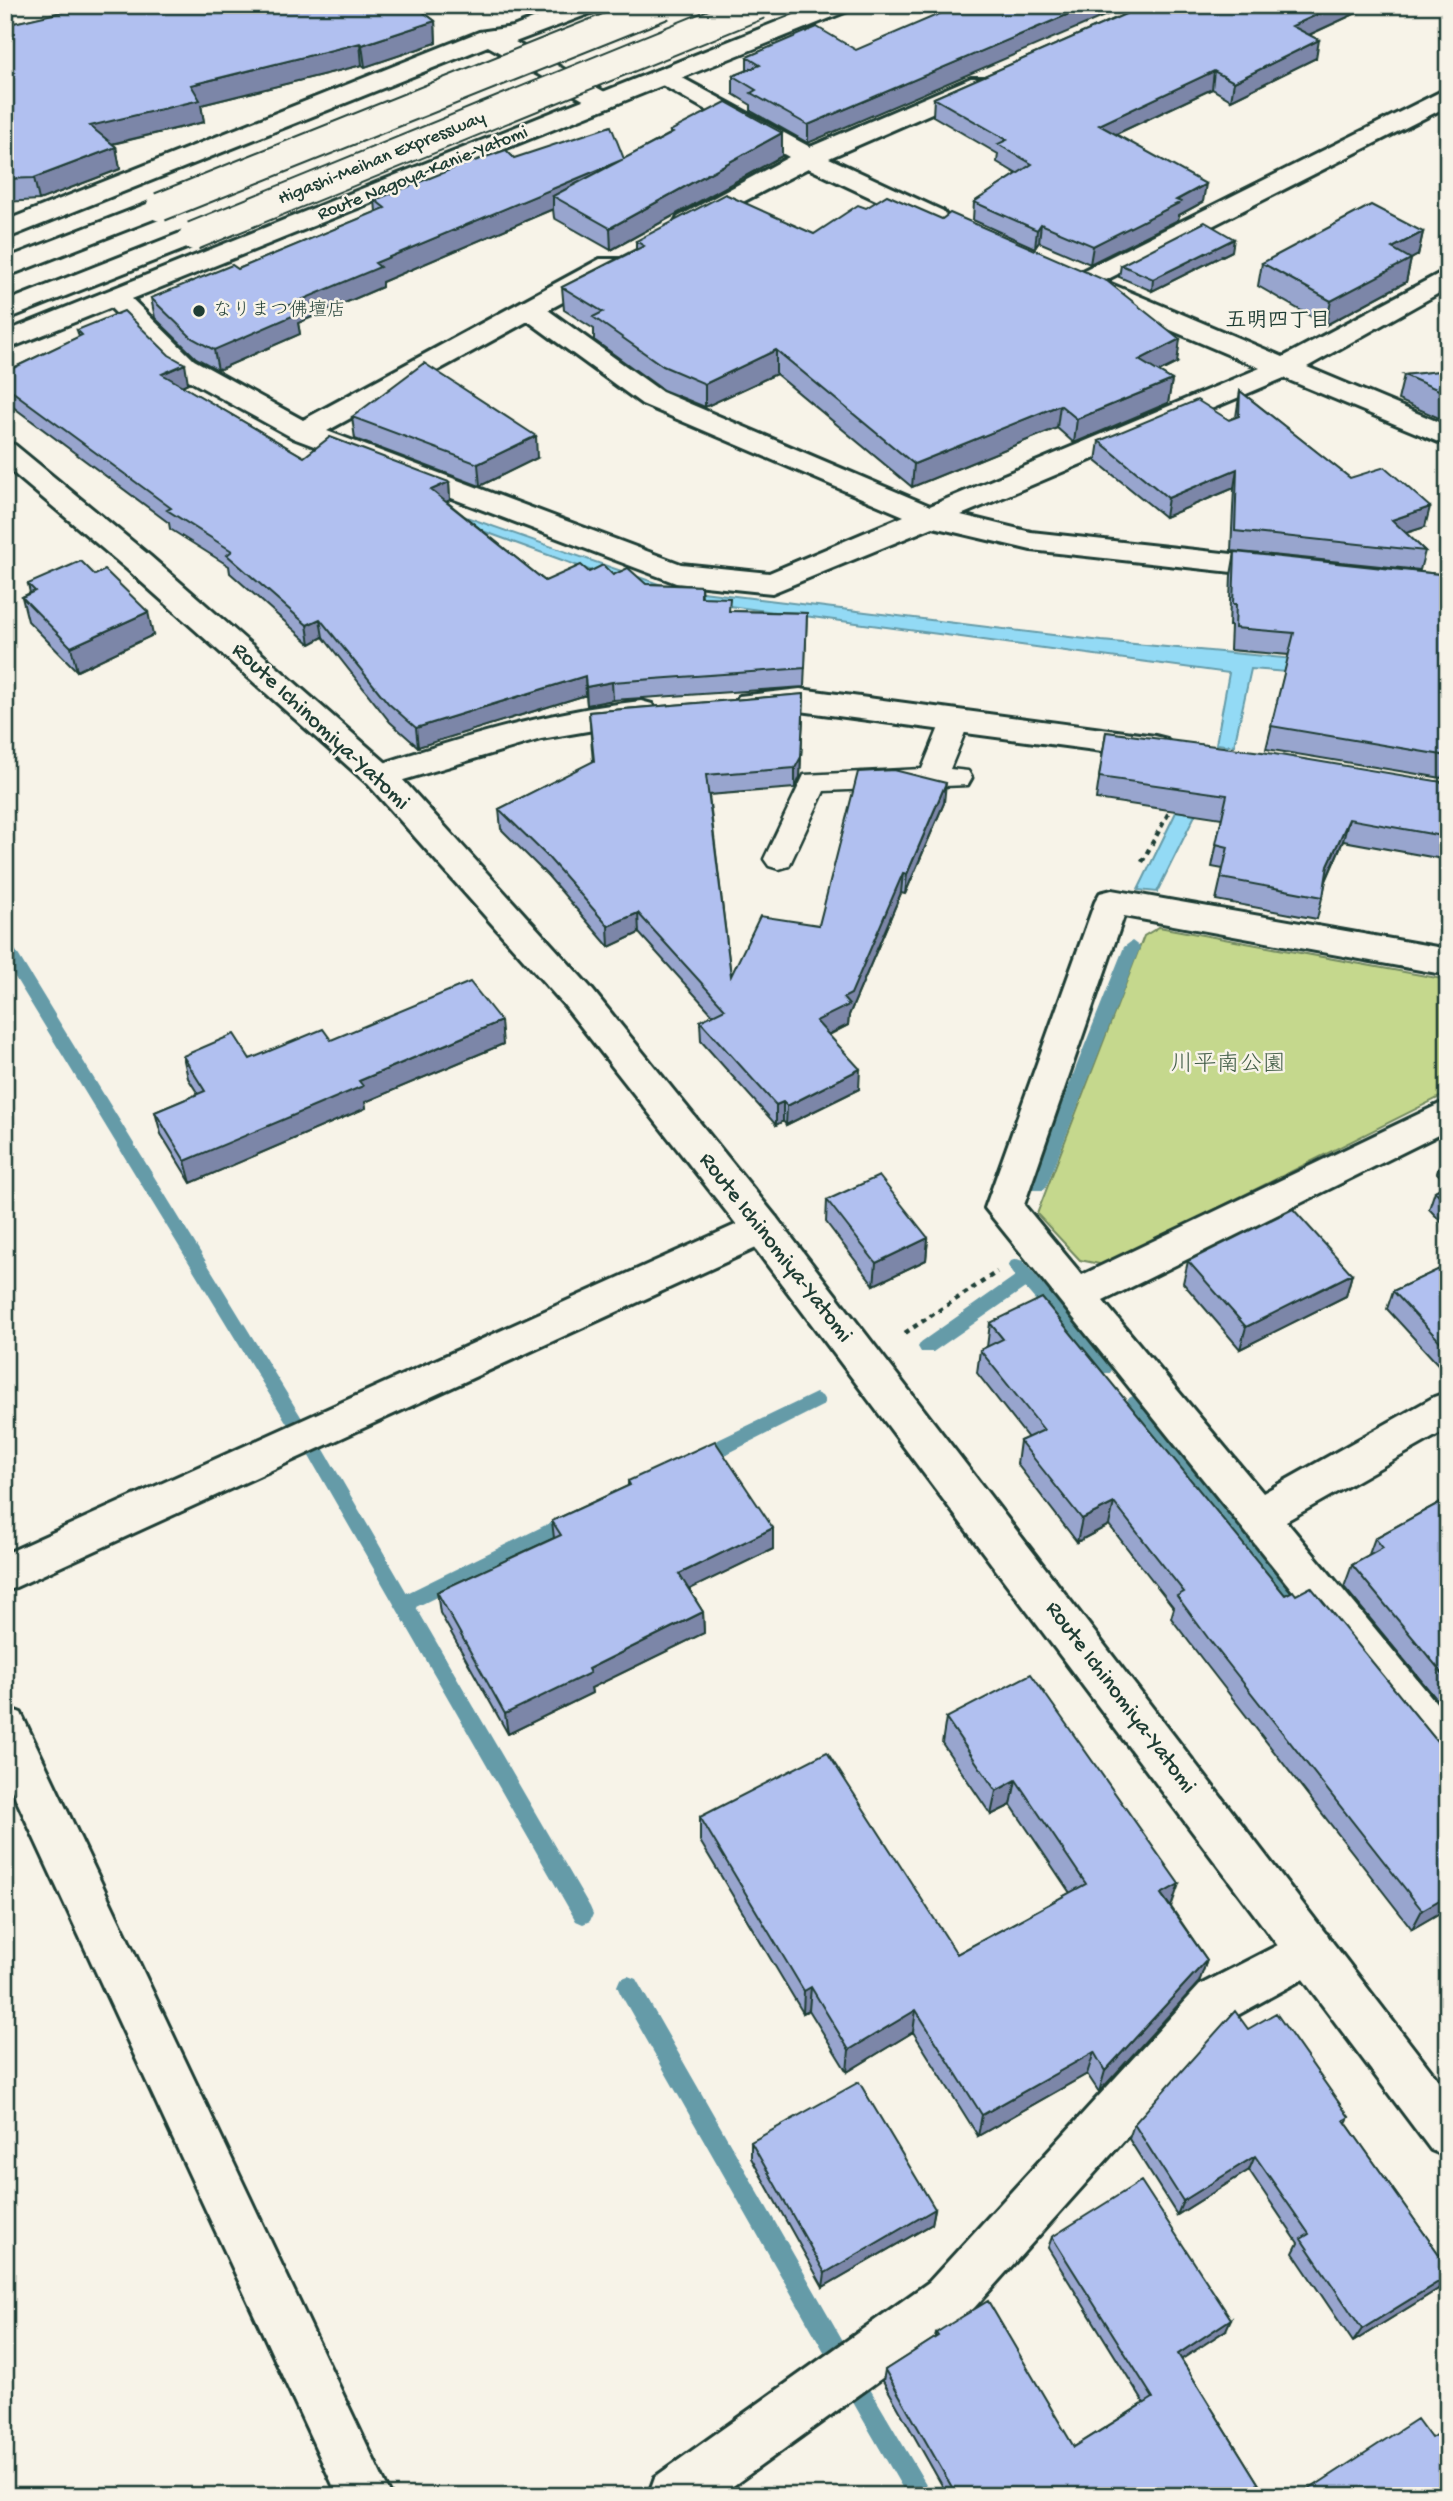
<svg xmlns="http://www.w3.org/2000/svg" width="1453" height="2501" font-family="'Gochi Hand','Klee One',sans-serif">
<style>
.green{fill:#c5d88d;stroke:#728a60;stroke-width:2}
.water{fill:#93daf5;stroke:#659ba8;stroke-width:2}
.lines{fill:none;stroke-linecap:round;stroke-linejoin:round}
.stream{fill:#659ba8;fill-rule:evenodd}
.service-casing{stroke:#1f3d34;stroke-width:5}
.minor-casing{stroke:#1f3d34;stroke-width:6}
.secondary-casing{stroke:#1f3d34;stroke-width:6}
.primary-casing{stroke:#1f3d34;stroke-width:6}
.motorway-casing{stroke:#1f3d34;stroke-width:6}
.path{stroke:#1f3d34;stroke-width:4.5;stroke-dasharray:5 5;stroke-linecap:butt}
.service{fill:#f7f3e8;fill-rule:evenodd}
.minor{fill:#f7f3e8;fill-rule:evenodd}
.secondary{fill:#f7f3e8;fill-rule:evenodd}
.primary{fill:#f7f3e8;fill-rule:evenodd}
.motorway{fill:#f7f3e8;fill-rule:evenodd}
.motorway-bridge-casing{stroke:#1f3d34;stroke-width:31;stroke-linecap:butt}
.motorway-bridge{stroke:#f7f3e8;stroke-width:27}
.wall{fill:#98a5ce;stroke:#1f3d34;stroke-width:2}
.shaded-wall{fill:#7c86a8;stroke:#1f3d34;stroke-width:2}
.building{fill:#b1c0f0;stroke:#1f3d34;stroke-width:2}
.poi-dot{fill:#1f3d34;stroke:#f7f3e8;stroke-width:2.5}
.labels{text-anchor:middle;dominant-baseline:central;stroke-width:5;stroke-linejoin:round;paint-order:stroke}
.far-street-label{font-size:19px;fill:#1f3d34;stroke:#f7f3e8}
.far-poi-label{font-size:19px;fill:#1f3d34;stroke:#f7f3e8;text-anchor:start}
.far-neighbourhood-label{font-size:21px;font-weight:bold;fill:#1f3d34;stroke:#f7f3e8}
.street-label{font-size:23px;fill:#1f3d34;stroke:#f7f3e8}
.park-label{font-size:23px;fill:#405c46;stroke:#f7f3e8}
</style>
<rect width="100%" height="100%" fill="#f7f3e8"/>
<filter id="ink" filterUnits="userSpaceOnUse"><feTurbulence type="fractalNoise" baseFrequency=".0143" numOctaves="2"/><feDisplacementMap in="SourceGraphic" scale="14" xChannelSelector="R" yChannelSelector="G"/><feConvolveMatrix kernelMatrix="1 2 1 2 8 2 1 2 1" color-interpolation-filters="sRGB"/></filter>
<g filter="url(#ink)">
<!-- green -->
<path class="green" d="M1159 927 1448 980V1093L1104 1265 1080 1260 1037 1214 1144 936Z"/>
<!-- water -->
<path class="water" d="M449 511 670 588 1102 641 1381 667 1448 685 1251 669 1234 746 1216 744 1229 673 663 597 439 515Z
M1202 759 1221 763 1157 892 1138 890Z"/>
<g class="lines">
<!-- stream -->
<path class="stream" d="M5 941 11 943 300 1415 303 1420 300 1425 294 1428 288 1425 5 961Z
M1132 941 1140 947 1047 1185 1044 1190H1032L1029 1185 1124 947Z
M1017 1259 1023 1261 1110 1363 1113 1368 1110 1373H1098L1025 1288 933 1352H921L918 1347 921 1342 1015 1276 1008 1266 1011 1261Z
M816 1393 822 1396 825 1401 822 1406 705 1465 698 1467 691 1465 689 1459 691 1453Z
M1135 1395 1141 1398 1311 1603 1314 1609 1311 1615 1304 1617 1297 1615 1129 1408 1126 1403 1129 1398Z
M315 1443 322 1446 407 1593 566 1515 573 1513 580 1515 582 1521 580 1527 416 1607 590 1907 593 1914 590 1921 583 1924 576 1921 306 1451 308 1446Z
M628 1976 636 1979 846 2346 850 2354 846 2362 838 2366 830 2362 620 1993 617 1986 620 1979Z
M862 2385 870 2389 933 2496H907L850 2397 854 2389Z"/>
<!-- service casing -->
<g class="service-casing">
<path id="service" d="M956 711 966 713 970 720 950 769 968 771 972 778 968 785 824 791 789 866 779 869 769 866 764 859 804 775 922 769 942 720 946 713Z"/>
</g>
<!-- minor casing -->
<g class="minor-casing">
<path id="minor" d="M568 5H602L599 10 515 42 612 96 616 101 612 106H594L488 46 5 239V221L479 32 513 27Z
M664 68 810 147 971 78H989L993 83 989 88 829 158 943 211 947 217 943 223H925L808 168 687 231 678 229 674 223 678 217 789 157 655 81 651 76 655 71Z
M1448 88V106L1104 281 1283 357 1448 269V288L1307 367 1448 426V446L1284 378 961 515 1031 532 1297 561 1301 568 1297 575 1286 578 1031 550 933 527 772 593 676 583 293 438 174 372 101 298 105 292H125L194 360 303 420 600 259H620L624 265 620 271 548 310 662 392 930 506 1260 368 1072 288 1068 282 1072 276ZM528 321 642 404 904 516 769 573 681 564 327 431Z
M800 689 1155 736 1167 739 1171 747 1167 755 1155 758 800 711 750 715 739 712 734 704 739 696Z
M641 701 652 704 657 712 652 720 541 739 380 787 368 784 363 776 368 768C458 739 547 711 641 701Z
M1112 890 1448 949V975L1124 916 1024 1205 1082 1275 1448 1100V1130L1103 1301 1263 1493 1434 1397 1448 1392V1429L1286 1521 1448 1717V1770L1432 1764 985 1208 1095 902 1100 893Z
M762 1213 776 1217 781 1228 776 1239 5 1592V1554Z
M5 1707 21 1713 391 2496H338L5 1775Z
M1311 1928 1327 1934 1334 1950 1327 1966 1234 2017 965 2318 719 2496H648L655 2477 929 2282 1200 1985Z"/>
</g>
<!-- secondary casing -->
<g class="secondary-casing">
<path id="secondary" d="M5 442 15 445 150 556 392 768 590 987 776 1217 1448 2093V2157L1431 2150 748 1239 564 1005 368 784 128 570 5 466Z"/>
</g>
<!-- primary casing -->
<g class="primary-casing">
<path id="primary" d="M819 5H853L850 10 5 350V332Z"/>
</g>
<!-- motorway casing -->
<g class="motorway-casing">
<path id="motorway" d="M160 199 169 201 173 207 169 213 5 277V259Z
M193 228 202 230 206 236 202 242 5 320V302Z"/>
</g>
<!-- path -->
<path class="path" d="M1142 862 1173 805
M905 1333 997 1272"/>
<!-- service -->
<use href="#service" class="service"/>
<!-- minor -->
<use href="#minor" class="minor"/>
<!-- secondary -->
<use href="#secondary" class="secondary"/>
<!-- primary -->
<use href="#primary" class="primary"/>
<!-- motorway -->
<use href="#motorway" class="motorway"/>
<!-- motorway-bridge casing -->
<g class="motorway-bridge-casing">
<path id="motorway-bridge" d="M160 207 664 5
M193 236 759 5"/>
</g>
<!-- motorway-bridge -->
<use href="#motorway-bridge" class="motorway-bridge"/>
</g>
<!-- wall -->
<path class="wall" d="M85 5H414L435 21 436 43 365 67 362 65 201 105 204 122 113 144 116 147 120 169 39 200 5 202V25L86 7Z
M1146 5H1364L1363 10 1309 35 1316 58 1231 100 1212 89 1116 134 1203 202 1179 215 1178 220 1090 264 1039 242 1035 248 973 220 974 202 1017 174 997 162 998 154 933 116 934 98Z
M817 27 808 143 751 111V105L733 94V76L747 71V57Z
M670 131 782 133V156L611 250 554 218 553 209 382 282V287L298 323 300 334 218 370 196 358 155 318 151 298 238 269 376 212 375 200 514 158 624 159 670 134Z
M1423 232 1418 255 1411 259 1406 282 1326 325 1258 286 1262 263Z
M814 234 1177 363 1159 372 1172 380 1168 403 1074 443 1057 428 912 487 776 374 705 407 663 390 594 340V329L564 310 562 287 636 249V241Z
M1232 251 1152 291 1119 277 1121 265Z
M77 330 188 383 182 386 304 457 449 482 450 500 447 502 545 581 589 572 613 575 646 584 701 586 702 597 730 611 807 613 804 687 613 700 587 705 586 695 418 747 390 722 323 637 310 644 230 573 229 566 170 529 169 523 5 401V372L79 337Z
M1448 370V422L1398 400 1404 375Z
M1240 391 1350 478 1425 527 1406 533 1425 551 1420 570 1231 551 1234 488 1165 517 1096 461 1099 441 1229 420 1236 417Z
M352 417 537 458 480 486 355 439Z
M1235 552 1448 575V779L1266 749 1289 655 1230 650 1231 626H1229L1231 575Z
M95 575 153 635 77 671 28 621 22 597 30 593 28 584Z
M804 694 800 777 795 788 709 795 731 976 819 925 944 803 905 894 901 893 849 1015 848 1025 829 1035 859 1089 786 1125 783 1121 776 1125 701 1041 700 1021 713 1015 639 933 609 947 548 876 501 829 499 809 593 762 589 712Z
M1106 732 1448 783V860L1343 841 1326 881 1317 919 1216 900 1223 869 1212 867 1222 818 1096 799Z
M331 1040 503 1044 365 1102 366 1108 191 1183 161 1134 155 1112 198 1094 188 1078 183 1056 250 1059Z
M1448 1152V1184L1437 1173 1443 1154Z
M1448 1184V1229L1429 1209 1435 1191Z
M827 1200 928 1238 926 1260 874 1285 826 1222Z
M1188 1261 1352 1274 1346 1296 1240 1349 1183 1283Z
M1448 1265V1372L1446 1373 1387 1309 1393 1291Z
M990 1323 1285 1595 1441 1746 1448 1748V1918L1443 1911 1412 1929 1202 1659 1171 1618 1174 1608 1109 1525 1077 1542 1017 1464 1020 1441 1028 1438 977 1373 980 1350 987 1347Z
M628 1481 773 1528V1549L689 1589 703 1612 704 1633 591 1688 592 1693 508 1734 440 1613 437 1592 554 1538 552 1521 628 1486Z
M1448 1498V1713L1344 1587 1352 1565 1368 1557 1375 1538Z
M946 1718 1171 1907 1207 1960 1199 1982 1099 2092 1087 2074 978 2136 913 2032 847 2072 809 2010 803 2013 700 1841V1817L957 1954 1070 1893 1011 1805 991 1815 942 1743Z
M1248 2029 1349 2117 1346 2123 1448 2267V2279L1443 2286 1353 2342 1293 2253 1298 2243 1249 2170 1177 2215 1129 2139 1134 2124Z
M751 2142 935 2209 932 2224 823 2287 751 2158Z
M1052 2237 1226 2330 1181 2359 1266 2496H948L883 2381 885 2370 935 2338 936 2333 1074 2447 1144 2403 1048 2248Z"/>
<!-- shaded-wall -->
<path class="shaded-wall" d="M1090 5H1130L808 143V125Z
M1338 5H1364L1363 10 1289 44 1292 26Z
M435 21 436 43 365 67 362 45Z
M1319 40 1316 58 1231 100 1234 82Z
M360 43 362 65 201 105 204 122 94 148 90 126 191 85Z
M1214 71 1212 89 1097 143 1099 125Z
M782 133V156L611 250 610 228Z
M116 147 120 169 39 200 34 178Z
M624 159 553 196V209L382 282V287L298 323 300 334 218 370 214 350 287 306 375 263Z
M1206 184 1203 202 1179 215 1178 220 1090 264 1093 246Z
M1041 224 1039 242 1035 248 1037 230Z
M1423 232 1418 255 1411 259 1406 282 1326 325 1331 301 1392 248Z
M1234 239 1232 251 1152 291 1153 279Z
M1180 339 1177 363 1136 383 1139 360Z
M776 350V374L705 407V384Z
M185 364 188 383 166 393 162 374Z
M1172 380 1168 403 1074 443 1077 419Z
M1060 405 1057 428 912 487 914 464Z
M536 436 537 458 480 486 478 464Z
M1237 469 1234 488 1165 517 1168 498Z
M449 482 450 500 433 509 431 490Z
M1430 507 1425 527 1387 539 1392 520Z
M148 612 153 635 77 671 71 647Z
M320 619 323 637 310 644 307 625Z
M585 676 586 695 418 747 416 728Z
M612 682 613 700 587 705 586 687Z
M804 694 800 777 795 788V768Z
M946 783 944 803 905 894 907 874Z
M1349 819 1343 841 1323 887 1328 865Z
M903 873 901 893 849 1015 848 1025 815 1041 816 1021 843 998Z
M638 913 639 933 609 947 608 926Z
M501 1021 503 1044 365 1102 366 1108 191 1183 185 1161 359 1081Z
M860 1069 859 1089 786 1125 787 1106Z
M783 1102V1121L776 1125V1105Z
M928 1238 926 1260 874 1285 876 1263Z
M1352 1274 1346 1296 1240 1349 1246 1327Z
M1114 1503 1109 1525 1077 1542 1082 1519Z
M773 1528V1549L680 1594 679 1574Z
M703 1612 704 1633 591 1688 592 1693 508 1734 505 1714 588 1669Z
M1016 1780 1011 1805 991 1815 996 1791Z
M1179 1884 1171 1907 1161 1894Z
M1448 1895V1901L1443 1911 1412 1929 1422 1910Z
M1207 1960 1199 1982 1099 2092 1105 2071Z
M811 1987 809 2010 803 2013 804 1991Z
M916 2010 913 2032 847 2072 849 2050Z
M1094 2052 1087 2074 978 2136 982 2115Z
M1255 2156 1249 2170 1177 2215 1183 2201Z
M935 2209 932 2224 823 2287 825 2273Z
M1448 2276V2279L1443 2286 1353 2342 1362 2329Z
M1231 2319 1226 2330 1173 2365 1178 2354Z"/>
<!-- building -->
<path class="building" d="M92 5H414L435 21 362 45 360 43 191 85 200 100 90 126 116 147 34 178 5 179V25Z
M960 5H1090L808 125 751 93 756 90 733 76 760 65 747 57 817 27 856 50Z
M1146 5H1338L1292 26 1319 40 1234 82 1214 71 1099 125 1206 184 1176 200 1181 202 1093 246 1041 224 1037 230 974 202 1032 164 998 144 1007 140 934 98Z
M726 102 782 133 610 228 553 196 673 133 670 131Z
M611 126 624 159 375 263 380 267 287 306 297 314 214 350 192 338 151 298 232 265 238 269 385 208 375 200 457 167 506 150 514 158Z
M725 194 814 234 858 205 866 208 887 195 942 219 950 213 1107 281 1180 339 1139 360 1172 380 1077 419 1060 405 914 464 776 350 705 384 663 366 593 317 603 312 562 287 644 246 636 241Z
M1371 205 1423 232 1392 248 1411 259 1331 301 1262 263Z
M1205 222 1234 239 1153 279 1121 265Z
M124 311 169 355 185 364 162 374 304 457 330 437 449 482 431 490 545 581 581 565 589 572 603 565 613 575 628 568 646 584 701 586V597L730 598 729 611 807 613 805 668 612 682 586 687 585 676 416 728 388 703 320 619 307 625 227 555 232 551 167 510 171 508 5 386V372L82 335 77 330Z
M424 363 536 436 478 464 352 417Z
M1448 370V394L1404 375Z
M1240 391 1350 478 1385 467 1430 507 1392 520 1425 551 1235 531 1237 469 1168 498 1099 441 1197 400 1229 420 1239 416Z
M1235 552 1448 575V756L1271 726 1294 633 1235 628 1236 604H1233Z
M81 561 95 575 105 570 148 612 71 647 22 597 35 591 28 584Z
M804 694 801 757 795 768 706 775 731 976 760 916 819 925 858 772 894 770 946 783 907 874 903 873 851 994 843 998 849 1005 816 1021 860 1069 787 1106 783 1102 776 1105 700 1021 725 1009 638 913 608 926 547 856 499 809 594 761 589 712Z
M1106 732 1262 752 1448 783V837L1349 819 1328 865 1323 897 1221 878 1228 847 1216 844 1227 795 1099 777Z
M470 982 501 1021 359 1081 363 1086 185 1161 155 1112 205 1091 183 1056 234 1034 250 1059 323 1029 331 1040Z
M1448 1152V1159L1443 1154Z
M879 1176 928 1238 876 1263 827 1200Z
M1448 1184V1204L1435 1191Z
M1293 1209 1352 1274 1246 1327 1188 1261Z
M1448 1265V1350L1393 1291Z
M1042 1298 1285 1595 1293 1591 1296 1595 1311 1587 1441 1746 1448 1748V1895L1422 1910 1208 1638 1177 1596 1184 1592 1114 1503 1082 1519 1020 1441 1044 1430 980 1350 1003 1339 990 1323Z
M715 1441 773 1528 679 1574 703 1612 588 1669 590 1673 505 1714 437 1592 561 1535 552 1521 630 1485 628 1481Z
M1448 1498V1680L1352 1565 1383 1548 1375 1538Z
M1031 1674 1179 1884 1161 1894 1207 1960 1105 2071 1094 2052 982 2115 916 2010 849 2050 811 1987 804 1991 700 1817 827 1752 957 1954 1086 1884 1016 1780 996 1791 946 1718Z
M1235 2011 1248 2029 1276 2013 1349 2117 1344 2120 1448 2267V2276L1362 2329 1301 2239 1309 2234 1255 2156 1183 2201 1134 2124Z
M859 2082 935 2209 825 2273 751 2142Z
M1141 2181 1231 2319 1178 2354 1266 2496H957L885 2370 938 2336 936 2333 942 2329 988 2301 1074 2447 1153 2398 1052 2237Z
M1417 2419 1431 2438 1448 2427V2496H1299Z"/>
</g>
<!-- markers -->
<circle class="poi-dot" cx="199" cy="311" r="7"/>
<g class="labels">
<!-- far-street labels -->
<g class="far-street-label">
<text transform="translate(382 159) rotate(-22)">Higashi-Meihan Expressway</text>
<text transform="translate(423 174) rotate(-22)">Route Nagoya-Kanie-Yatomi</text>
</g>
<!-- far-poi labels -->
<g class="far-poi-label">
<text x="213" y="311">なりまつ佛壇店</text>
</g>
<!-- far-neighbourhood labels -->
<g class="far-neighbourhood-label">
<text x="1278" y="322">五明四丁目</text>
</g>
<!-- street labels -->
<g class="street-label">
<text transform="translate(320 727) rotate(43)">Route Ichinomiya-Yatomi</text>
<text transform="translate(775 1248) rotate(52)">Route Ichinomiya-Yatomi</text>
<text transform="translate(1120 1698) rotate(53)">Route Ichinomiya-Yatomi</text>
</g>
<!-- park labels -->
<g class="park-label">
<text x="1228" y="1065">川平南公園</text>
</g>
</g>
<!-- margin -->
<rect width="1453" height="2501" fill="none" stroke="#f7f3e8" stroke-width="28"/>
<rect x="14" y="14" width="1425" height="2473" fill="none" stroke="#1f3d34" stroke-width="2.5" filter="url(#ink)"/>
</svg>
